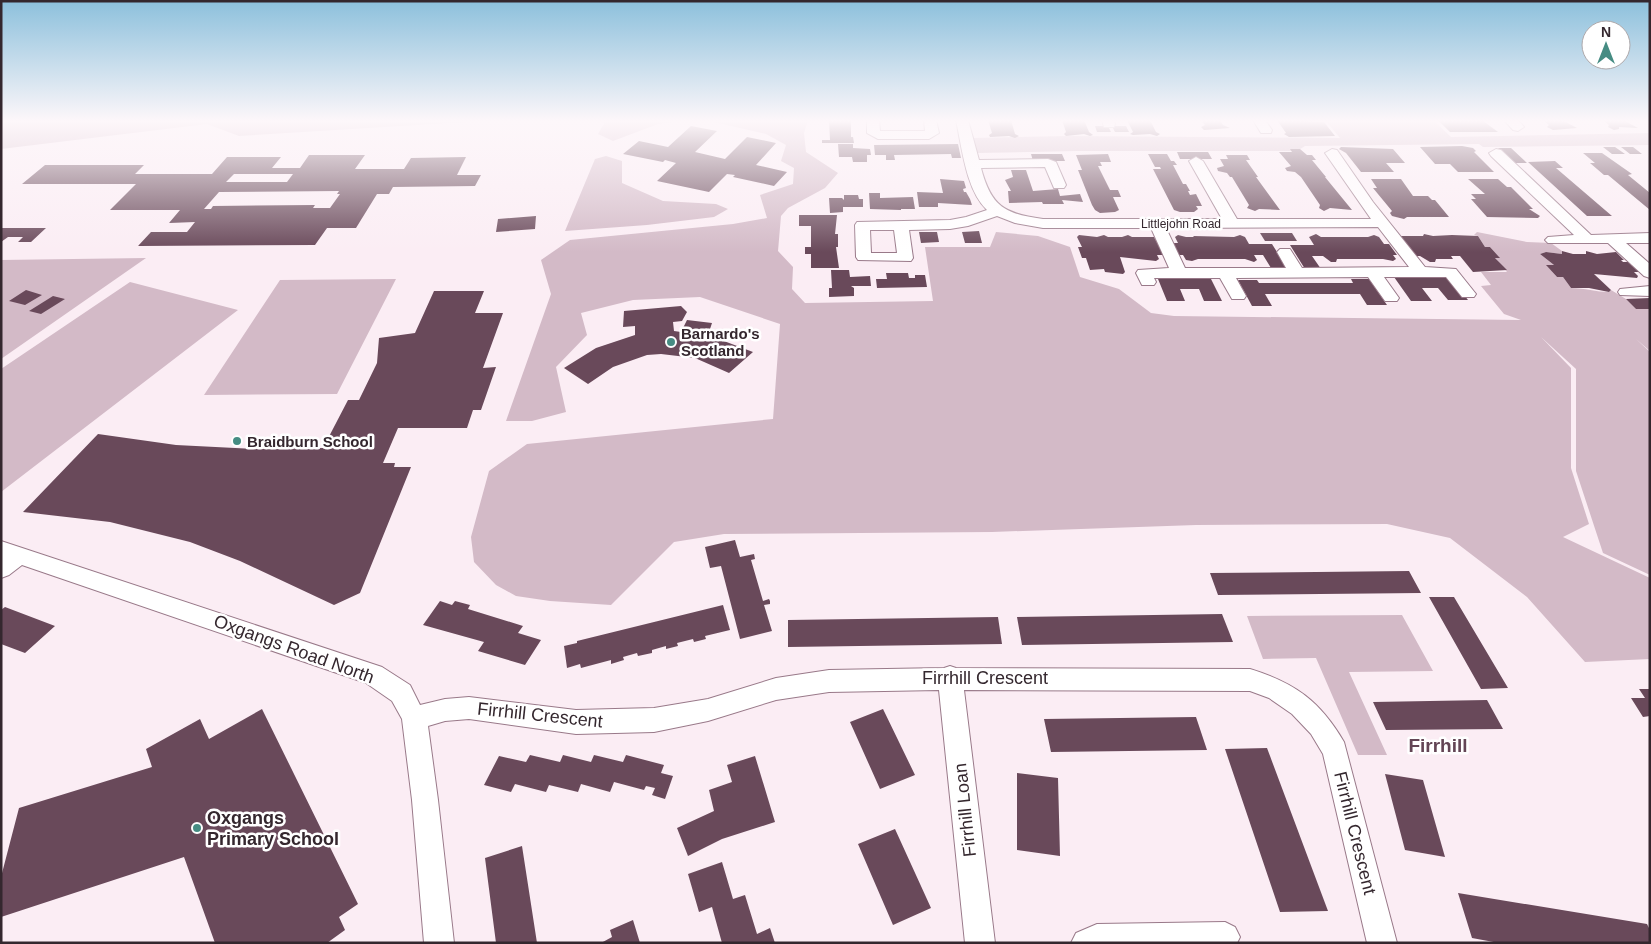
<svg xmlns="http://www.w3.org/2000/svg" width="1651" height="944" font-family="Helvetica,sans-serif">
<style>
.green{fill:#d3bac7}
.building{fill:#69495a;fill-rule:evenodd}
.lines{fill:none;stroke-linecap:round;stroke-linejoin:round}
.minor-casing{stroke:#997989;stroke-width:2}
.minor{fill:#fff;fill-rule:evenodd}
.poi-dot{fill:#468c83;stroke:#fff;stroke-width:2}
.labels{text-anchor:middle;dominant-baseline:central;stroke-width:5;stroke-linejoin:round;paint-order:stroke}
.far-street-label{font-size:12px;fill:#34272e;stroke:#fff}
.poi-label{font-size:15px;font-weight:bold;fill:#34272e;stroke:#fff;text-anchor:start}
.near-street-label{font-size:18px;fill:#34272e;stroke:#fff}
.near-poi-label{font-size:18px;font-weight:bold;fill:#34272e;stroke:#fff;text-anchor:start}
.near-neighbourhood-label{font-size:19px;font-weight:bold;fill:#634555;stroke:#fff}
</style>
<rect width="100%" height="100%" fill="#fbedf4"/>
<!-- green -->
<path class="green" d="M1 120H498L239 136 207 124 1 149Z
M610 120H685L658 124 613 141 598 134 605 122Z
M705 120H808L804 133 806 152 838 173 825 188 788 208 781 216 778 251 793 267 792 289 805 303 933 301 925 247H990L996 232 1038 236 1070 247 1080 277 1119 289 1151 313 1174 316 1521 320 1504 314 1481 286 1491 285 1481 272H1507L1495 258 1499 257 1490 247H1485L1478 236 1474 235 1477 232 1527 242 1551 243 1562 251V254L1546 252 1540 254 1554 265 1547 266 1557 277H1563L1571 288C1585 288 1596 292 1609 292L1611 290 1626 299 1636 309H1650V351L1636 339 1650 352V575L1603 553 1576 471V369L1541 337 1571 368V468L1589 524 1563 537 1650 578V659L1585 662 1527 597 1450 538 1387 524 1196 525 992 532 724 534 674 542 611 605 550 601 516 596 496 585 474 562 471 537 489 471 527 444 773 419 780 324 700 297 633 300 581 313 587 335 556 367 566 412 532 421H506L551 294 541 260 570 240 733 224 767 218 760 195 793 184 794 168 781 161 786 145 766 134Z
M1325 120H1433L1451 137 1650 133V145L1483 147 1479 144 1305 146 1297 151H1076L976 153 973 138 1068 136 1340 138Z
M606 156 622 161V183L663 201 716 204 728 209 714 217 647 225 565 231 595 159Z
M146 258 1 359V260Z
M396 279 337 394 204 395 280 280Z
M130 282 238 310 1 492V369Z
M1402 615 1433 671 1349 672 1387 755H1358L1316 658 1263 659 1247 616Z"/>
<!-- building -->
<path class="building" d="M829 120H851V137H853L854 143H822V140H830Z
M988 120H1011L1015 134 1019 136 1015 138 1009 136 990 137 989 135 992 133Z
M1062 120H1084L1089 132 1093 135 1090 136 1084 134 1066 136 1064 134 1066 132Z
M1127 120H1150L1156 132 1160 134 1157 136 1150 134 1133 135 1130 134 1133 132Z
M1201 120H1220L1223 125 1230 128 1204 130 1201 127 1205 125Z
M1277 120 1324 122 1335 136 1289 137 1284 134 1286 133Z
M1438 120H1482L1498 132H1450Z
M1543 120H1562L1577 128 1553 130 1547 127 1549 125Z
M1603 120H1623L1638 128 1619 127V129L1614 130 1608 127 1609 125Z
M691 126 717 131 695 152 725 159 747 137 776 143 756 165 787 172 774 186 733 177 735 175 727 174 709 192 657 181 676 163 665 160 663 162 623 154 639 141 668 147Z
M1095 126H1108L1111 132H1097Z
M1112 126H1126L1129 132H1115Z
M838 144H853V148L870 149 871 155H867V162H853L852 157H839Z
M958 144 961 158H952L951 154 894 155 895 160H886V155H875L874 145Z
M1462 146 1473 148 1476 151 1474 152 1494 172H1458L1450 164H1435L1420 147Z
M1341 147 1393 149 1405 163H1386L1394 172H1361L1346 153 1339 149Z
M1603 147H1615L1625 154H1612Z
M1621 147H1633L1642 154H1630Z
M1498 148H1511L1527 163H1513Z
M1290 149H1300L1307 155H1312L1316 160H1312L1326 177H1325L1352 210 1330 208 1324 211 1319 208 1320 205 1301 177 1295 172 1287 171 1285 168 1291 166 1279 152H1292Z
M1177 152H1208L1212 159H1180Z
M1583 153H1602L1632 174 1628 175 1650 193V210L1608 175H1604L1590 163H1595Z
M1031 154H1062L1065 161H1033Z
M1108 154 1111 162H1100L1102 166H1098L1110 190H1118L1121 197H1113L1119 210 1115 212 1100 213 1095 210 1092 205 1078 170H1082L1076 155Z
M1148 154H1167L1171 161H1174L1177 165H1173L1183 184H1186L1190 191H1188L1190 195 1196 194 1202 206H1196L1198 209 1194 212H1180L1174 210 1153 169H1161L1160 167H1155Z
M309 155H365L355 169H404L411 158 466 157 457 175H481L475 186 393 187 389 194H377L356 228H327L315 245 138 246 151 232H187L195 222 169 223 180 210H110L136 184H22L45 165H144L135 174H212L227 157H281L272 168H300ZM234 174H293L287 182H226ZM339 191 337 194H340L330 208H313L315 205 213 206 211 209H204L219 192Z
M1226 155H1247L1250 160H1246L1258 177H1256L1280 210 1259 209 1255 211 1247 208 1249 205 1232 177H1230L1227 173 1218 171 1217 168 1224 166 1220 159H1228Z
M1555 161 1563 168H1556L1612 216H1587L1528 162Z
M1011 170H1026L1033 191 1058 189 1060 196 1080 194 1083 202 1062 200 1064 204H1043L1042 202 1009 203 1008 191H1011L1005 180 1013 177Z
M940 179 964 181 966 188 963 189 964 192H966L970 199 972 205 938 203V207H919L917 192 943 193Z
M1371 179H1401L1413 196H1428L1432 200H1435L1449 217H1407L1404 219 1392 216 1390 213 1392 211 1373 188H1377Z
M1468 179H1498L1507 187H1511L1533 209H1529L1540 216 1538 218 1487 217 1471 199H1476L1471 194H1485Z
M869 193H880V198L913 197 915 209H901V210L870 209Z
M844 195H858L859 199H863V207H843V212L830 213 829 198H842L844 200Z
M799 215H837L835 234H838V247H836L839 268H811V254H805V247H811V226H799Z
M536 216 535 229 496 232 498 219Z
M1 228H46L31 242H18L23 237H8L1 242Z
M979 231 982 243H965L962 232Z
M919 232H937L939 242 921 243Z
M1260 233H1292L1297 241H1265Z
M1316 234 1321 237H1368L1374 235 1379 237 1384 244H1389L1397 255H1393L1396 259 1393 261 1383 259H1337L1336 262H1331L1323 256H1312L1321 269H1305L1290 245H1314L1309 237Z
M1424 234 1433 236 1452 235 1478 236 1485 247H1490L1500 258H1495L1507 270 1473 272 1460 256H1451L1453 259H1436L1435 262H1430L1420 256H1413L1400 236H1423Z
M1079 235 1097 237 1104 235 1108 237H1122L1128 235 1132 237H1154L1164 255H1157L1159 259 1156 261 1120 257 1125 272 1123 274 1105 272 1104 269 1090 270 1086 258H1082L1078 247H1082L1077 237Z
M1178 235 1186 237H1194L1193 236 1234 237 1240 235 1245 237 1249 244H1272L1287 268H1271L1263 255H1254L1257 260 1254 262 1245 259H1198L1192 261 1186 260 1183 255H1179L1173 243H1178L1175 237Z
M1562 251 1573 254H1586V251L1597 254 1616 252 1624 260H1621L1623 262H1628L1640 272H1634L1638 276 1637 278 1594 274 1611 290 1609 292 1589 288H1571L1563 277H1557L1546 265H1554L1540 254 1546 252 1562 254Z
M831 270H849L850 277 870 276 871 286H851L854 288V296L829 297V288H832Z
M886 273H908L909 278H915V275H925L927 287 877 288 876 279H887Z
M1429 276 1450 277 1468 300H1448L1438 288H1422L1432 301H1411L1394 277Z
M1195 277 1211 279 1222 301H1204L1199 289H1180L1185 301H1167L1158 279Z
M1351 279H1369L1387 305H1367L1360 294H1265L1272 306H1252L1238 280H1257L1259 283H1353Z
M26 290 42 295 25 305 9 301Z
M434 291H484L475 313H503L483 368 496 367 481 410H473L467 428H398L383 463H395L394 467H411L360 593 334 605 240 561 190 542 110 522 23 512 98 434 176 445 255 449 323 448 348 400H359L377 363 379 338 415 333Z
M53 296 65 299 41 314 29 311Z
M1650 298V309H1636L1626 299Z
M681 306 687 312 682 321 673 322 674 331 681 332 687 320 712 323 708 335 753 352 729 373 695 358 661 354 647 355 613 367 588 384 564 368 596 348 635 335V326L623 327 624 311Z
M735 540 740 557 754 554 755 559 751 560 763 601 769 599 770 601V604L764 605 772 631 740 639 721 566 710 568 705 547Z
M1409 571 1421 593 1218 595 1210 573Z
M1429 597H1454L1508 688 1481 689Z
M440 601 452 605 455 601 470 605 468 609 523 626 518 633 541 640 525 665 478 651 484 642 423 625Z
M723 605 730 630 705 636 706 639 694 642 693 639 677 643 678 646 666 649V646L652 650V653L638 656 637 653 623 657 624 660 611 664V660L581 668 580 664 567 668 564 646 577 643V641Z
M5 607 55 626 25 653 1 644V610Z
M1222 614 1233 642 1022 645 1017 617Z
M998 617 1002 644 788 647V620Z
M1639 689H1650V716L1643 717 1631 698H1645Z
M1487 700 1503 729 1386 730 1373 702Z
M262 709 358 904 339 917 345 930 327 943H215L184 857 1 917V877L19 808 152 767 146 749 200 719 209 739Z
M883 709 915 775 880 789 850 722Z
M1196 717 1207 750 1051 752 1044 719Z
M1267 748 1310 863 1328 911 1280 912 1225 749Z
M530 755 560 762 563 755 591 762 594 755 623 762 626 755 664 765 661 773 673 776 665 799 652 795 655 788 646 786 644 790 614 782 610 792 581 784 578 792 549 785 546 792 515 784 511 792 484 785 499 756 526 762Z
M755 756 775 822 722 839 688 856 677 828 714 811 709 790 732 782 727 765Z
M1017 773 1058 778 1060 856 1017 850Z
M1385 774 1423 780 1445 857 1405 850Z
M895 829 931 908 893 925 858 844Z
M522 846 537 943H496L485 858Z
M722 862 733 899 745 895 757 934 770 928 775 943H722L712 907 699 912 688 874Z
M1458 893 1647 924 1650 930V943H1499L1472 938Z
M633 920 640 943H601L612 937 610 930Z"/>
<g class="lines">
<!-- minor casing -->
<g class="minor-casing">
<path id="minor" d="M867 120H879L880 131H925L924 120H936L939 133 929 139H878L867 133Z
M956 120H968L979 160 1048 159 1056 162 1066 185 1064 188H1054L1045 167 981 168C991 206 1004 214 1043 219H1222L1189 161 1196 157 1203 161 1237 219H1371L1325 153 1332 149 1337 150 1373 202 1425 267 1456 269 1476 294 1474 297H1462L1446 277H1384L1399 298 1397 301H1385L1368 277 1236 278 1246 296 1244 299H1232L1220 278H1154L1156 282 1154 285H1142L1136 273 1138 270 1169 268 1151 228H1043L1015 223 997 216 968 226 950 229 909 230 913 258 911 261 858 260 856 257 855 225 857 222 950 220 966 217 987 210C966 190 962 148 956 120ZM1378 227 1409 267 1302 268 1290 249H1280L1277 252 1286 268H1185L1166 228ZM870 230H894L897 253H871Z
M1102 120H1114L1115 124 1114 127H1104Z
M1253 120H1265L1272 130 1271 133H1261Z
M1504 120H1518L1524 127 1518 131 1513 130Z
M1496 149 1501 150 1591 235 1650 233V243H1626L1650 264V278L1644 276 1608 243H1548L1545 240 1548 237 1574 235 1491 156 1489 153Z
M1650 286V296L1620 295 1618 292 1620 289Z
M1 541 382 667 410 685 420 705 445 699 469 697 576 710 654 708 708 699 776 678 829 670 944 668 950 666 956 668 1250 669C1295 683 1320 701 1344 742L1397 943H1367L1323 754 1311 734 1292 714 1269 698 1250 691 964 690 995 943H965L939 690 829 692 776 700 708 721 654 732 576 734 469 719 445 721 428 726 438 800 454 943H424L412 800 402 719 392 701 366 683 22 565 9 575 1 578Z
M1225 922 1235 927 1240 937 1237 943H1071L1076 933 1097 924Z"/>
</g>
<!-- minor -->
<use href="#minor" class="minor"/>
</g>
<!-- sky -->
<linearGradient id="sky" x2="0" y2="1"><stop stop-color="#8cc0dc"/><stop offset="0.48" stop-color="#fdf7fa"/><stop offset="1" stop-color="#fdf7fa" stop-opacity="0"/></linearGradient>
<rect width="1651" height="252" fill="url(#sky)"/>
<!-- markers -->
<g class="poi-dot">
<circle cx="671" cy="342" r="5"/>
<circle cx="237" cy="441" r="5"/>
<circle cx="197" cy="828" r="5"/>
</g>
<g class="labels">
<!-- far-street labels -->
<g class="far-street-label">
<text x="1181" y="224">Littlejohn Road</text>
</g>
<!-- poi labels -->
<g class="poi-label">
<text x="681" y="333">Barnardo's<tspan x="681" dy="17">Scotland</tspan></text>
<text x="247" y="441">Braidburn School</text>
</g>
<!-- near-street labels -->
<g class="near-street-label">
<text transform="translate(294 649) rotate(20)">Oxgangs Road North</text>
<text x="985" y="678">Firrhill Crescent</text>
<text transform="translate(540 715) rotate(6)">Firrhill Crescent</text>
<text transform="translate(965 810) rotate(-96)">Firrhill Loan</text>
<text transform="translate(1355 833) rotate(76)">Firrhill Crescent</text>
</g>
<!-- near-poi labels -->
<g class="near-poi-label">
<text x="207" y="818">Oxgangs<tspan x="207" dy="21">Primary School</tspan></text>
</g>
<!-- near-neighbourhood labels -->
<g class="near-neighbourhood-label">
<text x="1438" y="745">Firrhill</text>
</g>
</g>
<!-- border -->
<rect width="1651" height="944" fill="none" stroke="#34272e" stroke-width="5"/>
<!-- north arrow -->
<g transform="translate(1606 45)"><circle r="24" fill="#ffffff" stroke="#aea9ab"/>
<path d="M0-4L9 19L0 12L-9 19Z" fill="#468c83"/>
<text y="-8" font-size="14" font-weight="bold" text-anchor="middle" fill="#34272e">N</text>
</g>
</svg>
